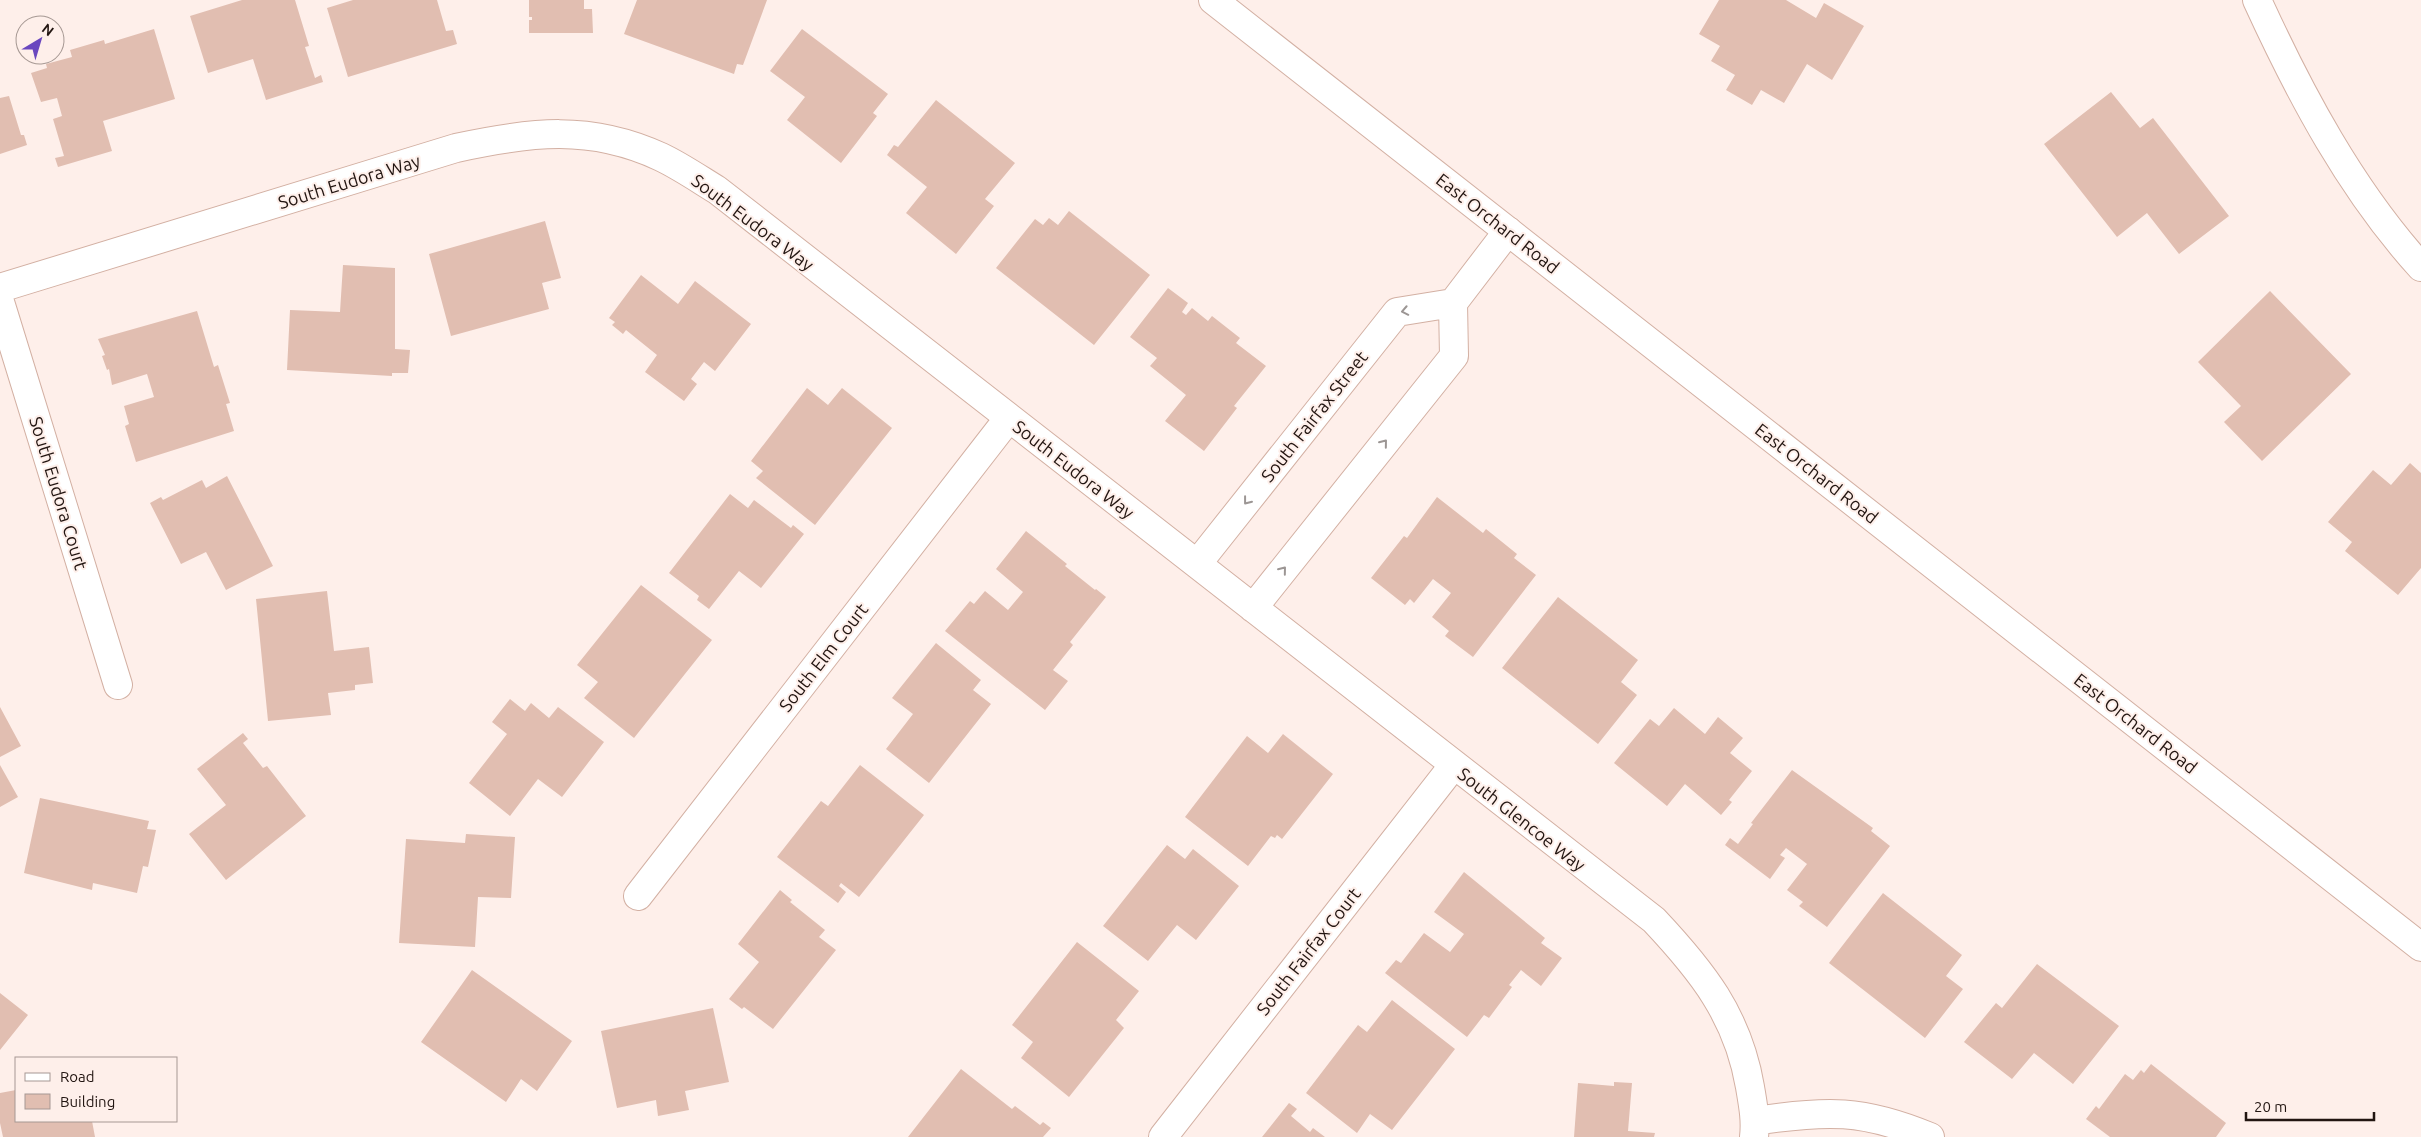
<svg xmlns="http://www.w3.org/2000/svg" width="2421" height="1137" font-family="Ubuntu,sans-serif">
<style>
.building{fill:#e1beb1}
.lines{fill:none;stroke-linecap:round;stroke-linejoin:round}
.minor-casing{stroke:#d3b0a3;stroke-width:30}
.tertiary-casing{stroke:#d3b0a3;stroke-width:30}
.minor{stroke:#fff;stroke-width:28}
.tertiary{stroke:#fff;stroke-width:28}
.oneway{stroke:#9c9694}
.labels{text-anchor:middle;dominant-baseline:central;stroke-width:4;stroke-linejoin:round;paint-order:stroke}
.street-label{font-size:18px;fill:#221511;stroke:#feefea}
</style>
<rect width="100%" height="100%" fill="#feefea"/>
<!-- building -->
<path class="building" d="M242 0H295L309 46 305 47 315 78 321 75 323 82 266 100 253 59 208 73 190 16Z
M353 0H437L446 31 453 30 457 44 348 77 327 8Z
M529 0H584V9H592L593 33H529V20H532V17H529Z
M637 0H767L743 65 737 64 734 74 624 34Z
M1719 0H1786L1816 18 1824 3 1864 26 1832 80 1807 64 1784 103 1761 90 1752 105 1726 90 1735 75 1711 61 1720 46 1699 34Z
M154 29 175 99 103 121 112 151 58 167 55 158 64 156 53 119 62 116 57 98 41 102 31 73 47 68 46 64 72 57 70 50 104 40 105 44Z
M802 29 888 94 873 113 877 116 841 163 787 120 805 97 770 71Z
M2111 92 2140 128 2153 118 2229 216 2179 254 2147 213 2117 237 2044 144Z
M9 96 21 135H24L27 145 0 154V98Z
M936 100 1015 163 985 199 994 206 956 254 906 213 927 187 887 155 894 145 898 147Z
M1069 211 1150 275 1094 345 996 268 1035 219 1043 225 1049 218 1058 225Z
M545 221 561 278 542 283 549 309 451 336 429 254Z
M343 265 395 268V349L410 350 408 373H392V376L287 370 290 310 340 312Z
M641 275 678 304 695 281 751 324 715 371 704 362 691 379 697 384 684 401 645 372 657 355 626 330 623 334 612 325 615 322 609 318Z
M1168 288 1188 303 1182 312 1186 315 1192 308 1208 321 1212 316 1240 338 1236 343 1266 366 1234 406 1237 408 1204 451 1165 421 1186 395 1150 366 1157 358 1130 337Z
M2270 291 2351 374 2262 461 2224 422 2241 406 2198 362Z
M197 311 214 367 218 365 230 403 226 404 234 431 136 462 125 426 129 424 124 406 154 397 147 374 112 385 109 369 107 370 102 356 105 355 98 339Z
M807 388 828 405 842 388 892 428 815 525 756 478 763 471 751 461Z
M2410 463 2421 473V568L2398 595 2345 551 2352 542 2328 522 2373 470 2391 485Z
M227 476 273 566 226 590 206 552 181 564 150 503 161 497 163 500 202 480 206 488Z
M730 494 748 508 754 500 791 528 793 525 804 534 761 588 739 571 709 609 697 600 699 596 669 573Z
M1437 497 1483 533 1486 529 1517 554 1514 558 1536 575 1473 657 1445 636 1449 631 1432 617 1451 593 1433 579 1414 603 1410 599 1405 605 1371 578 1404 536 1407 538Z
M1026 531 1067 564 1065 566 1095 590 1096 589 1106 597 1070 642 1073 645 1053 670 1068 681 1045 710 945 631 970 601 974 604 985 591 1008 610 1023 592 996 569Z
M641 585 712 640 634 738 584 698 598 682 577 665Z
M327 591 334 651 369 647 373 683 355 685V690L328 693 331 715 268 721 256 599Z
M1558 597 1638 660 1621 682 1637 695 1598 744 1502 668Z
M936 643 981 680 973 690 991 704 929 783 886 749 913 714 892 698Z
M510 699 525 711 531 703 549 718 558 707 604 742 562 797 538 779 510 816 469 783 507 734 492 722Z
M0 707 21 746 0 757Z
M1674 708 1705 734 1718 717 1743 738 1730 753 1752 771 1729 800 1732 802 1721 815 1685 784 1667 806 1614 763 1650 719 1659 726Z
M243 733 248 739 243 743 263 768 267 766 306 816 226 880 189 834 226 805 197 769Z
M1283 734 1333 774 1282 839 1277 835 1275 838 1271 836 1248 866 1185 817 1247 736 1268 753Z
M0 765 18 797 0 807Z
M860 765 924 815 859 897 841 883 839 886 846 892 838 903 777 857 821 801 828 806Z
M1792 770 1873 828 1871 831 1890 846 1827 927 1799 906 1803 902 1787 890 1807 864 1786 848 1780 855 1785 858 1770 879 1725 845 1730 838 1738 844 1753 824 1751 823Z
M40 798 149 821 147 829 156 830 148 867 143 866 137 893 93 883 92 890 24 873Z
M466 834 515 837 511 898 478 897 475 947 399 943 406 839 465 843Z
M1167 845 1185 859 1193 849 1239 886 1196 940 1177 925 1148 961 1103 926Z
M1464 872 1545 938 1541 943 1562 958 1541 986 1521 970 1509 985 1512 987 1489 1018 1484 1015 1467 1037 1385 973 1396 960 1401 963 1424 933 1450 952 1464 934 1434 912Z
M780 890 792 900 790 902 825 930 819 937 836 950 773 1029 744 1007 742 1009 729 999 759 962 738 944Z
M1883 893 1962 955 1946 976 1963 989 1925 1038 1829 963Z
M1077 942 1139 991 1116 1020 1124 1028 1069 1097 1021 1058 1033 1042 1012 1025Z
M2037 964 2119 1026 2073 1084 2034 1053 2012 1079 1964 1042 1996 1003 2002 1008Z
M472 970 572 1041 537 1091 521 1079 506 1102 421 1042Z
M0 993 28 1015 0 1050Z
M1392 1000 1455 1049 1392 1130 1370 1114 1357 1133 1306 1093 1358 1025 1367 1032Z
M713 1008 729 1082 685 1091 689 1110 658 1116 656 1100 617 1108 601 1031Z
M2151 1064 2226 1123 2216 1137H2110L2086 1119 2096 1106 2099 1109 2125 1074 2133 1080 2141 1070 2144 1073Z
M961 1069 1012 1109 1015 1106 1040 1125 1043 1122 1051 1128 1043 1137H908Z
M1614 1082 1632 1083 1628 1131 1655 1133 1654 1137H1574L1578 1083 1614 1086Z
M16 1090V1121H92L95 1137H3L0 1123V1093Z
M1289 1103 1297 1109 1291 1116 1310 1132 1313 1128 1325 1137H1262Z"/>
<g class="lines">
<!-- minor casing -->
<g class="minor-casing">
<path id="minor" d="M2257 0C2300 94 2351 190 2421 267
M0 288 456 148C530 132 590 124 661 157 680 166 699 179 717 190L1654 920C1702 971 1738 1016 1750 1087 1753 1105 1756 1120 1754 1137
M0 302 118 685
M1197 564 1397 312 1453 303
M1253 608 1454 356 1453 303 1508 231
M638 896 1008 419
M1755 1121C1826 1110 1863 1109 1930 1137
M1163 1137 1453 766"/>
</g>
<!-- tertiary casing -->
<g class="tertiary-casing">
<path id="tertiary" d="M1213 0 2421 947"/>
</g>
<!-- minor -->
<use href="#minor" class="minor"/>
<!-- tertiary -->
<use href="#tertiary" class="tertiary"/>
</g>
<!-- one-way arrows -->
<defs><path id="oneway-chevron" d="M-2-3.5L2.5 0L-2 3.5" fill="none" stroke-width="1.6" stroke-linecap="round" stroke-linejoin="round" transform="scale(1.25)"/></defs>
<g class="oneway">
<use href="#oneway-chevron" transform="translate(1405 311) rotate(169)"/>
<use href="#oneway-chevron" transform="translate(1384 443) rotate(-51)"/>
<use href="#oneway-chevron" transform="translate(1247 501) rotate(128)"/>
<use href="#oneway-chevron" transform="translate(1283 570) rotate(-51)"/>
</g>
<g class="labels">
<!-- street labels -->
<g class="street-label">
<text transform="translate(349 181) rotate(-17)">South Eudora Way</text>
<text transform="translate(753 222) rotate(37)">South Eudora Way</text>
<text transform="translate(1498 223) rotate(38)">East Orchard Road</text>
<text transform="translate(1314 416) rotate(-52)">South Fairfax Street</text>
<text transform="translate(1074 469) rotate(38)">South Eudora Way</text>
<text transform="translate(1817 473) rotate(38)">East Orchard Road</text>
<text transform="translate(59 493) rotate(73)">South Eudora Court</text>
<text transform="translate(823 657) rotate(-52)">South Elm Court</text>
<text transform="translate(2136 723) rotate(38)">East Orchard Road</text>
<text transform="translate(1522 819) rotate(38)">South Glencoe Way</text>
<text transform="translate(1308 951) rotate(-52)">South Fairfax Court</text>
</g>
</g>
<!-- legend -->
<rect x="15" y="1057" width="162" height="65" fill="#feefea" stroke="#a69893"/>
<rect x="25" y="1073" width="25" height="8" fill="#ffffff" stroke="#a69893"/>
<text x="60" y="1082" font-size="15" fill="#221511">Road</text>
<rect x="25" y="1094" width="25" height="15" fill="#e1beb1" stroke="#a69893"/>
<text x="60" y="1107" font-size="15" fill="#221511">Building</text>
<!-- north arrow -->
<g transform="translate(40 40) rotate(38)"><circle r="24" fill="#feefea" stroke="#a69893"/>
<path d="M0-4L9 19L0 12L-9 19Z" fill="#6a47bf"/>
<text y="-8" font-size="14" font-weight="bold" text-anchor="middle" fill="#221511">N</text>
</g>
<!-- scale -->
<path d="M2246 1112v8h128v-8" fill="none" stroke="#221511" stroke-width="2.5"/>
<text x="2254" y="1112" font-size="15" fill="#221511" stroke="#feefea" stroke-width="4" paint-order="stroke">20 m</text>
</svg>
